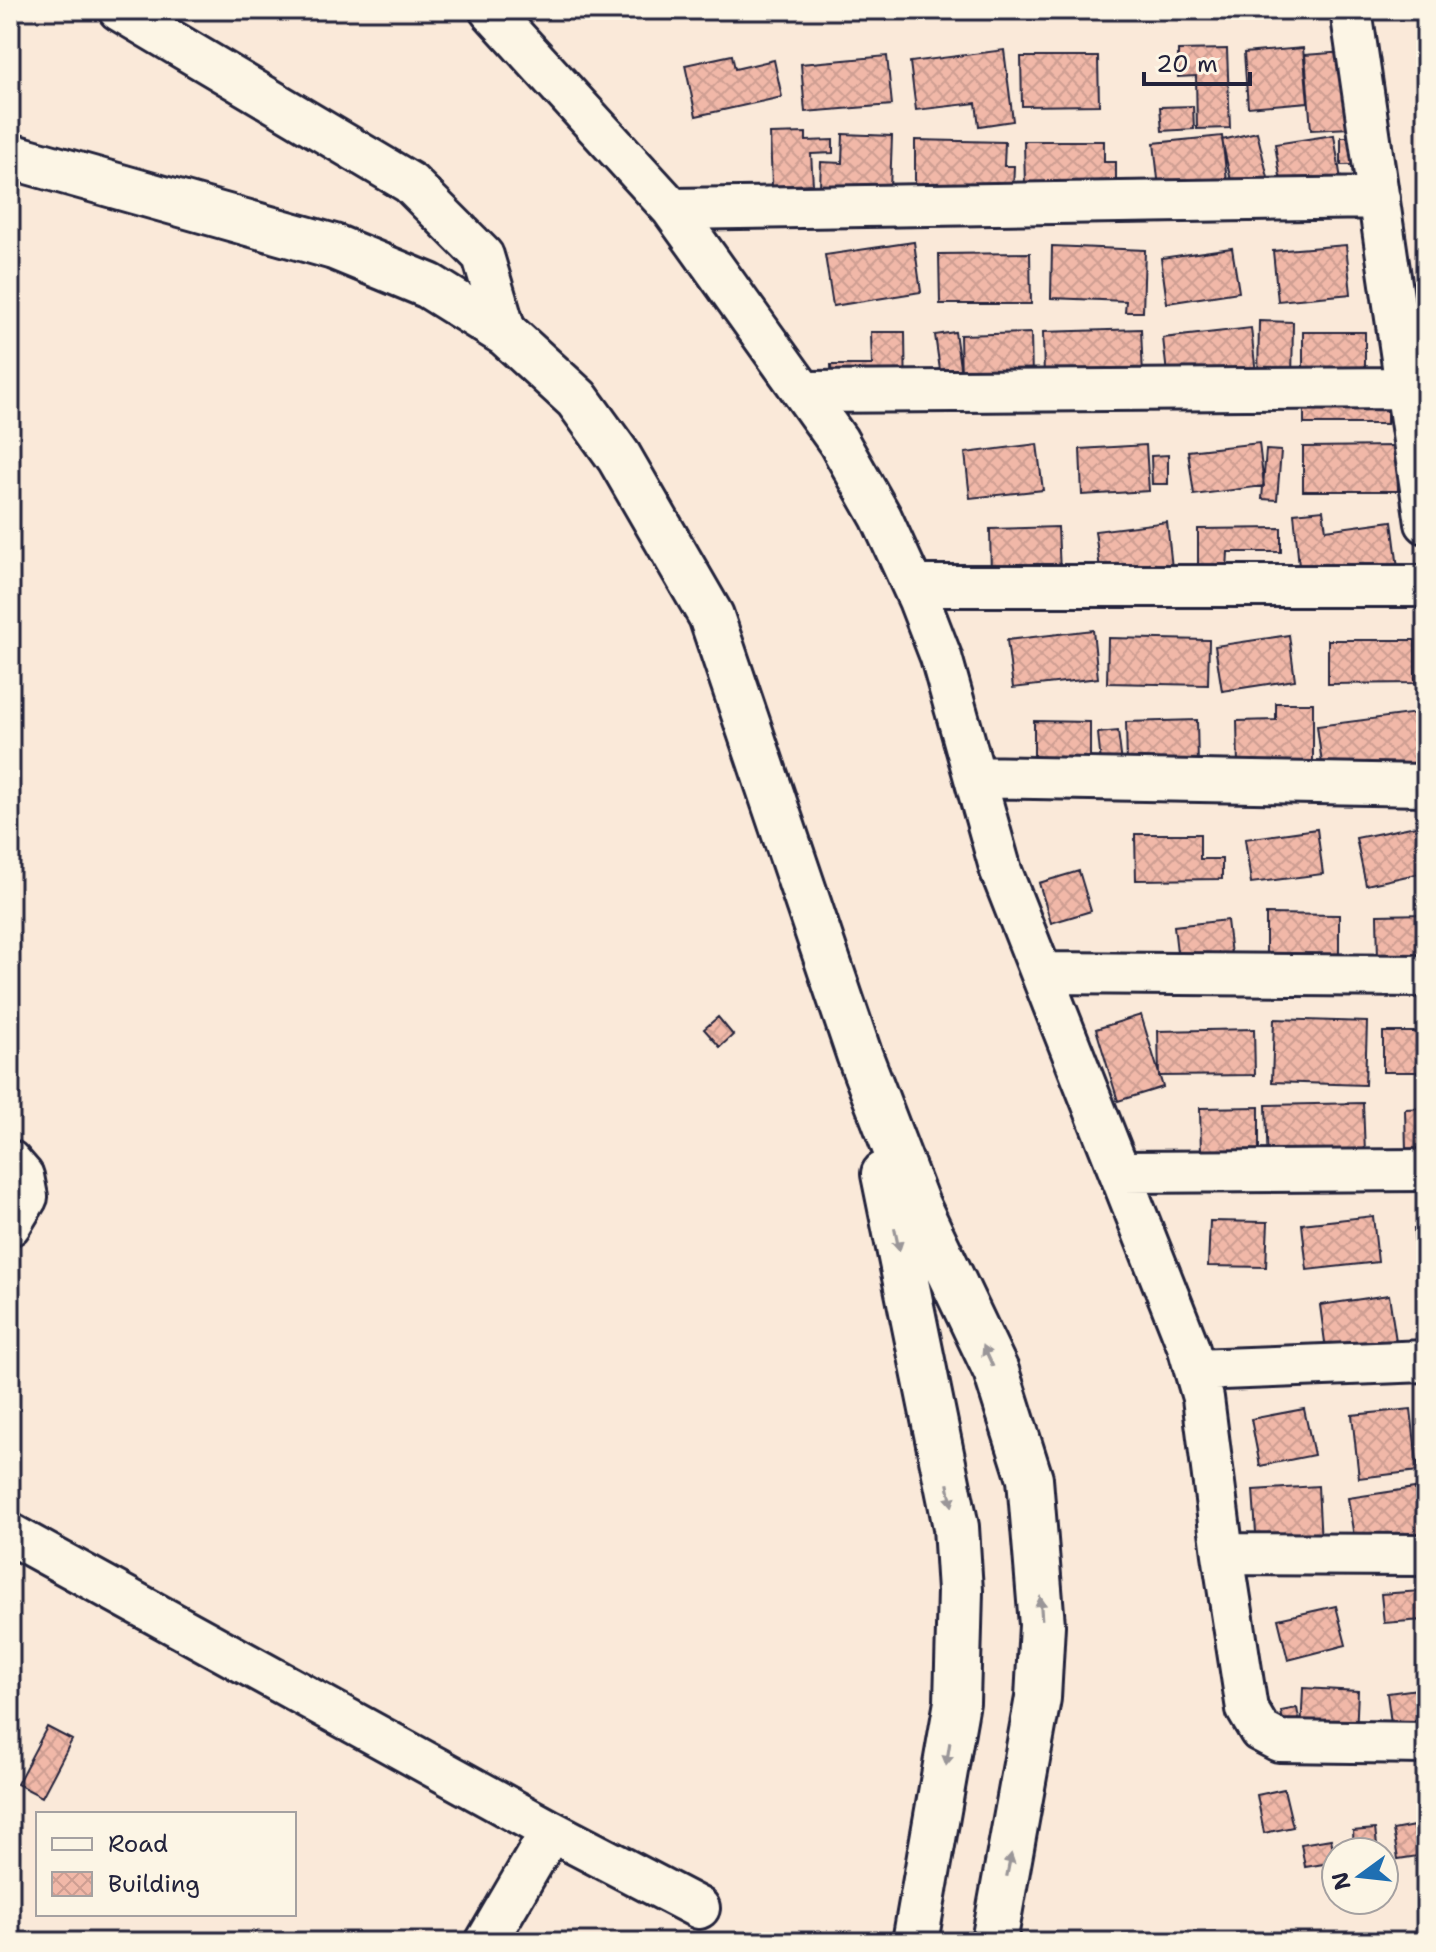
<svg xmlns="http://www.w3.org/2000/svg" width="1436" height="1952" font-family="'Shantell Sans',sans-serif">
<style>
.building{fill:url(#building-cross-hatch);stroke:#22223b;stroke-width:2}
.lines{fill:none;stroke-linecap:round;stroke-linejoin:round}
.minor-casing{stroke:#22223b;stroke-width:46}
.major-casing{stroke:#22223b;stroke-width:50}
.minor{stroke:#fcf5e5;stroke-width:40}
.major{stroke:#fcf5e5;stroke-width:44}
.oneway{fill:#9a9698}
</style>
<defs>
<pattern id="building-cross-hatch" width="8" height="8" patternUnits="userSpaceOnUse" patternTransform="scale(2)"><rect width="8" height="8" fill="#f1b8a8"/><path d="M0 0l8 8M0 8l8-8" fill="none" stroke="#ce9e92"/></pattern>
</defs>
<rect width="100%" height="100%" fill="#fae9d9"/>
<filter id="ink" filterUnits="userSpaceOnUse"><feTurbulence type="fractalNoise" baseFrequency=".0125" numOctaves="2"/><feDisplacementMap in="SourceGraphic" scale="16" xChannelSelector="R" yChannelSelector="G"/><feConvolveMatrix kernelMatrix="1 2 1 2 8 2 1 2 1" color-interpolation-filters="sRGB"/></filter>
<g filter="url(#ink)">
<!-- building -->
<path class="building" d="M599 10H628V12L600 16Z
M1303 48 1308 102 1248 107 1244 53Z
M1227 49 1230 128 1197 129 1196 76 1178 77V50Z
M1004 50 1013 121 979 126 976 103 916 110 910 62Z
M1345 52 1350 128 1311 130 1305 55Z
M732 55 735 69 774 60 782 97 696 116 685 65Z
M887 56 892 105 805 112 801 64Z
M1021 57H1098L1099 105 1022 106Z
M1193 106 1194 129 1162 131 1160 107Z
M1257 132 1269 182 1233 190 1222 140Z
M806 133V141L833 140V153L811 154 813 184 772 186 770 134Z
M843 134 892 136 890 190 820 186 821 162 842 163Z
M1334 135 1341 180 1282 189 1275 144Z
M1222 136 1227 181 1159 188 1154 143Z
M1341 137H1365V165H1341Z
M915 140 1005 142 1004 166H1014L1013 189 915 187Z
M1024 141H1104V162H1116V186H1025Z
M914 242 921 292 833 306 825 255Z
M1346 245 1351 294 1278 301 1273 251Z
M1052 246 1145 250 1143 312H1125L1126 301 1051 298Z
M1232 248 1239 292 1167 303 1161 258Z
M1030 253 1031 304H940L939 254Z
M1259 321 1293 322 1292 383 1258 382Z
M1251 328 1256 374 1168 383 1163 338Z
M1141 329 1143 376 1044 380 1043 332Z
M871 332H905L906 403 832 404 831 365H872Z
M955 332 961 374 941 377 935 335Z
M1303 332H1365V377H1303Z
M1031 333 1032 379 961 380 960 335Z
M1304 394H1387V424H1304Z
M1259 443 1264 486 1194 495 1188 451Z
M1037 444 1043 490 970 498 965 453Z
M1146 445 1149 491 1082 495 1080 449Z
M1397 446 1398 491H1303V447Z
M1266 450 1281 451 1277 500 1262 499Z
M1168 455V484H1152L1151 456Z
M1323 510 1326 530 1392 521 1398 568 1301 588 1294 513Z
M1167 522 1172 568 1101 577 1095 531Z
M1058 527 1060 573 991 575 990 529Z
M1281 528V552H1228L1227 570H1198V529Z
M1093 630 1098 678 1013 688 1007 640Z
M1289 635 1295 680 1222 691 1215 646Z
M1108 638 1209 640 1208 685 1107 683Z
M1328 640H1415V683L1328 684Z
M1276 703H1313V766L1238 767 1237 721 1276 720Z
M1417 713 1423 762 1354 770 1324 779 1317 726Z
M1197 720 1198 766H1127L1126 722Z
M1034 721 1090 722V767H1034Z
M1118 731 1123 772 1102 774 1098 733Z
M1426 824V872L1366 885 1356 838Z
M1317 829 1323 874 1251 883 1245 839Z
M1135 834H1200V859H1222V879L1136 880Z
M1079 871 1091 911 1051 923 1039 883Z
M1266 914 1339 915V960H1266Z
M1426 914V959L1378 960 1377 915Z
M1227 920 1234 981 1181 986 1174 926Z
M1141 1015 1163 1087 1118 1101 1096 1029Z
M718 1017 733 1035 720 1047 704 1029Z
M1274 1019 1367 1022 1365 1085 1272 1082Z
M1254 1029 1255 1075 1159 1076 1158 1031Z
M1383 1032H1426V1072H1383Z
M1363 1103 1365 1153 1268 1170 1266 1105Z
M1259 1107V1153H1201L1200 1108Z
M1426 1108V1152H1406L1405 1109Z
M1373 1216 1378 1262 1307 1270 1302 1224Z
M1210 1221 1268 1222 1266 1267 1208 1266Z
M1414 1228H1426V1264L1416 1265Z
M1389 1295 1396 1341 1326 1350 1320 1305Z
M1304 1409 1314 1455 1260 1466 1251 1419Z
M1411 1409 1418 1471 1359 1478 1352 1415Z
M1318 1486 1321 1544 1257 1547 1253 1490Z
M1415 1488 1422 1533 1355 1544 1348 1498Z
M1420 1591 1423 1620 1384 1623 1381 1594Z
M1336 1606 1346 1645 1288 1660 1278 1619Z
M1303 1688 1358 1691 1356 1735 1301 1733Z
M1426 1688V1735L1393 1739 1387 1693Z
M1297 1708 1300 1725 1284 1728 1281 1711Z
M47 1727 72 1740 42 1797 17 1784Z
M1284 1789 1293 1827 1264 1833 1257 1795Z
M1414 1826 1418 1856 1398 1859 1393 1830Z
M1375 1829 1378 1852H1354L1353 1831Z
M1419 1838H1426V1866H1420Z
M1331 1839 1336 1862 1305 1867 1301 1844Z"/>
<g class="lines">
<!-- minor casing -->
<g class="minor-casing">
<path id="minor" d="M119 10 410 183 483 256 506 334
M490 10 672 209 838 441 881 517 919 600 941 657 1001 871 1188 1346 1203 1398 1223 1554 1247 1709 1260 1731 1279 1741 1426 1743
M1351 10 1426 523
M672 209 1379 198
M804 392 1406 388
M913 586H1426
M975 777 1426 785
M1042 973 1426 976
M10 1161 23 1176 27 1197 10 1225
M1121 1172 1426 1170
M1195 1370 1426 1361
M10 1534 551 1831 699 1908
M1223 1554 1426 1555
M486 1942 551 1831"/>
</g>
<!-- major casing -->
<g class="major-casing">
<path id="major" d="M10 156 334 247 429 286 506 334 577 399 619 457 711 616 859 1054 917 1205 996 1371 1030 1479 1042 1625 1038 1698 994 1942
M884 1174 956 1527 960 1591 957 1702 915 1942"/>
</g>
<!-- minor -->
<use href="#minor" class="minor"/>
<!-- major -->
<use href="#major" class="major"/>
</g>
<!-- one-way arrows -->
<defs><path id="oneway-solid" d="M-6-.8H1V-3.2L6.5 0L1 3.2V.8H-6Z" transform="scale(2)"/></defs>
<g class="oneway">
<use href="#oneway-solid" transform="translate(897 1240) rotate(78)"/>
<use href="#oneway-solid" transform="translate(988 1356) rotate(-115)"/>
<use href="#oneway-solid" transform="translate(950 1495) rotate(79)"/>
<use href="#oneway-solid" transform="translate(1041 1608) rotate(-94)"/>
<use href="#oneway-solid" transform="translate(948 1754) rotate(99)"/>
<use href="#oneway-solid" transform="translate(1009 1865) rotate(-79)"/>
</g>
</g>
<!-- margin -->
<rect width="1436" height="1952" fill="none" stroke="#fcf5e5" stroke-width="40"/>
<rect x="20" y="20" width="1396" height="1912" fill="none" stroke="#22223b" stroke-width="3" filter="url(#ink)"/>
<!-- legend -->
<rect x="36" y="1812" width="260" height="104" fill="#fcf5e5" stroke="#a5a1a1" stroke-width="2"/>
<rect x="52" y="1838" width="40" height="12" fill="#fcf5e5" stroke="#a5a1a1" stroke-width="2"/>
<text x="108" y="1852" font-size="24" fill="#22223b">Road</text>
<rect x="52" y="1872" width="40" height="24" fill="url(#building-cross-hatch)" stroke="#a5a1a1" stroke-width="2"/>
<text x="108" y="1892" font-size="24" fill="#22223b">Building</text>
<!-- north arrow -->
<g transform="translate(1360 1876) rotate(255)"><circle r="38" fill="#fcf5e5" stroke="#a5a1a1" stroke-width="2"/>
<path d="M0-6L14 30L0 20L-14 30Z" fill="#1f6fb2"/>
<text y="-12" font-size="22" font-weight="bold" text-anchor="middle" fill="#22223b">N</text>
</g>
<!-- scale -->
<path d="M1144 72v12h106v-12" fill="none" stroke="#22223b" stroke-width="4"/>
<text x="1156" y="72" font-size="24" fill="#22223b" stroke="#fcf5e5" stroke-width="6" paint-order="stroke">20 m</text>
</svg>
